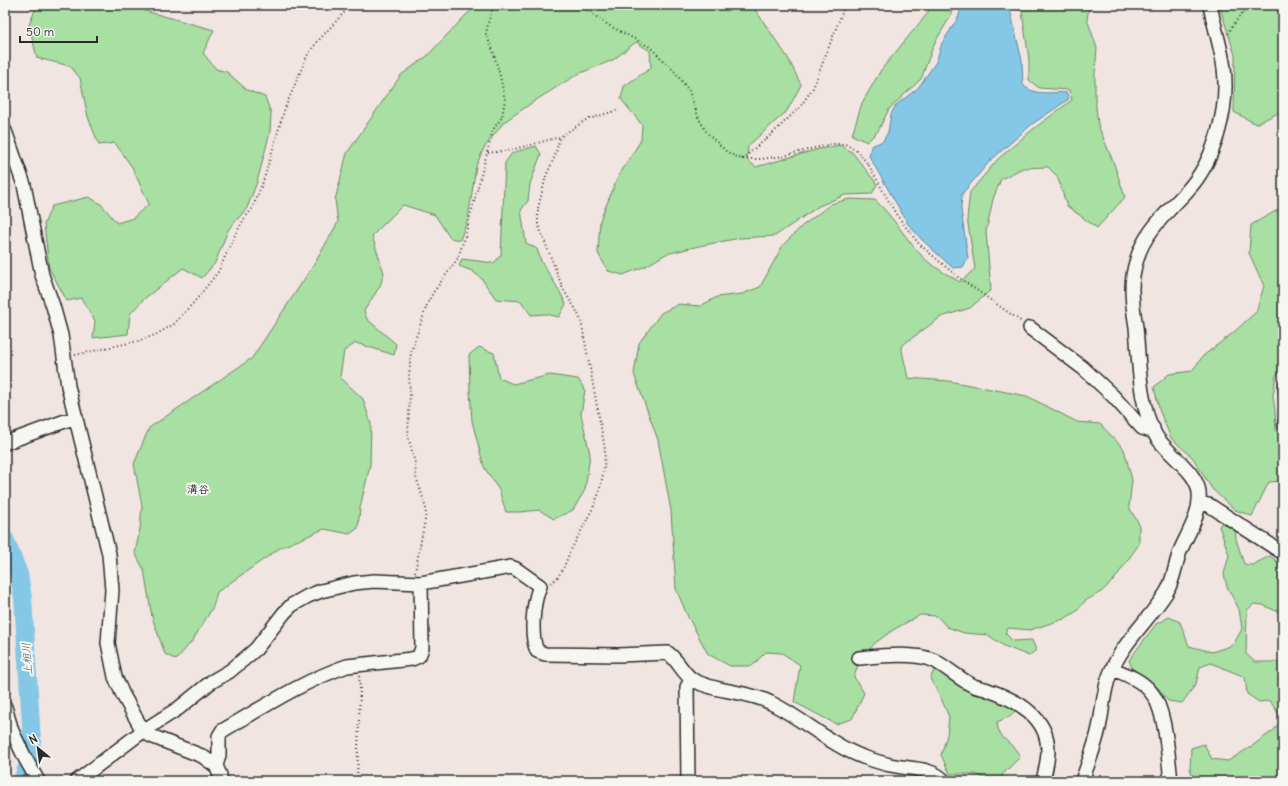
<svg xmlns="http://www.w3.org/2000/svg" width="1288" height="786" font-family="Delius,'Klee One',sans-serif">
<style>
.green{fill:#a8dfa2;stroke:#6a8566}
.water{fill:#85c7e6;stroke:#61899b}
.lines{fill:none;stroke-linecap:round;stroke-linejoin:round}
.river{stroke:#85c7e6;stroke-width:18}
.minor-casing{stroke:#2b2b2b;stroke-width:16}
.path{stroke:#2b2b2b;stroke-width:2;stroke-dasharray:1 3;stroke-linecap:butt}
.minor{stroke:#f6f6f2;stroke-width:13}
.labels{text-anchor:middle;dominant-baseline:central;stroke-width:4;stroke-linejoin:round;paint-order:stroke}
.neighbourhood-label{font-size:11px;font-weight:bold;fill:#2b2b2b;stroke:#f6f6f2}
.water-label{font-size:11px;font-style:italic;fill:#465a63;stroke:#f6f6f2}
</style>
<rect width="100%" height="100%" fill="#f1e5e1"/>
<filter id="ink" filterUnits="userSpaceOnUse"><feTurbulence type="fractalNoise" baseFrequency=".025" numOctaves="2"/><feDisplacementMap in="SourceGraphic" scale="8" xChannelSelector="R" yChannelSelector="G"/><feConvolveMatrix kernelMatrix="1 2 1 2 8 2 1 2 1" color-interpolation-filters="sRGB"/></filter>
<g filter="url(#ink)">
<!-- green -->
<path class="green" d="M37 5H124L214 30 203 53 216 69 227 72 247 90 265 97 271 113 270 132 257 182 247 208 228 230 215 263 202 278 183 268 144 299 130 314 128 334 93 338 95 321 81 298 67 301 49 268 44 224 52 206 89 197 101 204 117 223 133 218 149 204 132 167 115 143 99 145 88 117 80 78 70 66 37 58 29 25Z
M478 5H752L788 58 801 85 787 111 748 146 747 160 756 167 819 149 840 145 852 152 877 184 872 194 845 195 819 206 775 236 740 238 699 246 666 254 646 266 623 275 608 271 598 253 600 220 618 177 641 140 642 125 621 99 624 86 651 68 650 51 636 42 613 60 578 74 536 100 504 122 484 148 476 166 468 219 460 240 450 238 435 215 403 205 372 236 384 273 380 286 364 311 367 319 396 344 394 355 356 343 344 351 340 377 363 399 371 424 370 465 360 508 358 528 350 534 324 529 280 548 217 592 213 607 193 640 176 660 165 654 152 617 144 570 135 553 140 529 142 506 134 464 149 428 252 358 315 263 338 222 335 200 347 153 401 75 426 57 466 15Z
M931 5H954L950 17 934 44 921 79 889 109 878 131 867 142 852 135 862 103 881 70 927 14Z
M1021 5H1101L1089 7 1087 19 1097 48 1095 74V97L1098 125 1114 164 1125 197 1097 228 1067 206 1057 176 1048 167 1023 168 1001 179 993 199 986 232 991 290 970 308 941 317 901 346 908 378 949 381 1027 396 1077 422 1100 424 1124 449 1132 480 1129 507 1139 524V544L1114 580 1101 592 1085 601 1077 611 1064 619 1030 630 1008 628 1005 633 1013 641 1032 640 1036 650 1029 656 1004 646 988 635 964 633 947 627 937 616 920 615 893 630 875 643 859 662 854 677 864 693 852 719 836 724 794 702 800 665 782 653 766 652 752 666H730L708 654 688 617 676 589 671 511 658 440 634 374 639 343 661 313 679 304 700 306 717 297 742 294 760 287 783 245 802 226 831 204 849 199 875 200C895 218 907 242 926 260 936 269 949 275 960 282L975 269 967 218 970 192 998 159 1032 130 1072 100 1069 90 1039 88 1029 80V60Z
M1219 5H1283V115L1278 113 1256 124 1234 112 1235 55Z
M536 146 541 154 530 184 528 201 521 210 526 243 537 249 541 261 560 292 566 304 559 317 546 314 531 315 521 301 496 299 481 278 472 271 459 266 462 259 494 263 501 255 505 163 512 153Z
M1283 207V370L1276 375 1273 396 1275 410 1276 431 1283 438V481L1269 482 1252 516 1235 510 1212 489 1193 458 1171 438 1160 412 1154 387 1169 374 1192 371 1203 356 1234 332 1256 312 1264 286 1249 253 1251 225Z
M479 347 494 353 499 378 513 384 550 375 578 379 585 390 581 414 590 454 585 490 573 510 554 519 539 510 520 512H506L499 490 484 467 472 421 470 391 469 355Z
M1223 521 1235 527 1236 539 1244 564 1252 565 1270 556 1283 566V611L1278 612 1263 605 1254 604 1247 610 1246 654 1255 662H1283V781H1195L1190 769 1191 748 1204 744 1212 759 1228 761 1252 746 1274 730 1282 719 1270 701 1259 702 1247 694 1245 677 1211 663 1200 667 1196 684 1182 703 1168 701 1158 688 1132 668 1129 660 1156 624 1169 617 1180 622 1189 646 1212 652 1233 645 1242 629 1239 609 1227 587 1224 574 1229 555 1219 526Z
M935 668 1004 698 1017 708 1011 716 997 722C998 741 1014 742 1020 757L1002 775 1003 781H988L986 779 976 774H950L941 755 947 735 949 717 940 696 930 679Z"/>
<!-- water -->
<path class="water" d="M962 5H1009L1022 61 1023 85C1036 97 1051 91 1067 93L1069 99 1031 125 990 161 962 194 961 209 968 258 963 267 953 268 923 241 908 224 869 156 871 146 883 141 888 132 891 114 896 105 918 88 936 62 942 43 958 18Z
M1283 376V432L1282 433 1276 426C1278 421 1279 415 1280 410 1281 398 1273 386 1283 376Z"/>
<g class="lines">
<!-- river -->
<path class="river" d="M5 539 19 574 23 598 32 741 30 758 22 781"/>
<!-- minor casing -->
<g class="minor-casing">
<path id="minor" d="M5 131 24 185 42 275 53 306 61 335 68 386 109 554 112 590 108 643 115 677 123 695 143 731 151 736 202 756 216 766 220 775V781
M1030 328 1083 368 1113 396 1142 428 1148 430 1153 428
M5 443 76 417
M1199 503 1209 505 1283 553
M859 658C880 656 915 652 935 661 948 668 960 680 974 686 978 688 984 688 988 690 1016 700 1048 716 1048 751 1048 761 1045 771 1043 781
M1113 669C1125 674 1141 680 1150 691 1166 708 1168 757 1171 781
M5 707 12 731 25 758 38 781
M216 766 219 755V736L222 731C262 708 303 681 347 666L412 659 419 656 422 648 421 583
M77 781 143 731 179 708 211 682 230 671 256 649 284 613 292 605 308 596 321 591 354 583 374 581 421 583 511 567 516 569 540 586C533 602 530 635 537 651L545 654 618 655 668 653C678 660 683 674 693 680 717 693 745 690 769 702 801 717 830 745 863 757 872 760 881 763 890 765 907 769 932 767 944 781
M688 781 687 687 692 679
M1082 781C1088 763 1095 747 1099 728 1103 710 1103 691 1110 674 1122 643 1148 621 1166 593 1174 581 1175 563 1181 549 1189 531 1201 513 1199 493 1198 472 1167 454 1156 436 1139 407 1139 360 1136 327 1134 315 1132 301 1132 289 1132 280 1134 268 1137 259 1144 232 1169 211 1187 191 1215 161 1229 108 1224 68 1221 47 1214 26 1210 5"/>
</g>
<!-- path -->
<path class="path" d="M580 5 608 25 650 47 675 72 689 91 699 119 707 133 727 152 741 159H761L784 156 830 144H845L856 150 868 164 896 214 919 244 958 277 1022 322
M1228 34C1235 22 1241 13 1251 5
M488 153 511 150 560 137 586 120 618 110
M742 159 773 133 800 107 813 88 845 5
M5 189 13 187
M75 355 138 341 155 335 174 324 195 301 218 272 235 235 244 219 252 209 263 182 285 108 307 56 317 42 351 5
M415 572 425 520 426 509 423 498 416 477 415 463 408 436 410 394 409 376 411 352 428 302 433 293 458 258 465 236 493 130 502 117 505 100 500 76 493 51 486 34 488 23 494 5
M551 583 557 578 563 569 570 552 593 508 599 493 604 469 605 449 581 320 575 308 563 289 538 224V208L546 176 555 156 560 137
M357 781 360 688 359 675"/>
<!-- minor -->
<use href="#minor" class="minor"/>
</g>
</g>
<g class="labels">
<!-- neighbourhood labels -->
<g class="neighbourhood-label">
<text x="198" y="489">溝谷</text>
</g>
<!-- water labels -->
<g class="water-label">
<text transform="translate(27 659) rotate(-94)">上相川</text>
</g>
</g>
<!-- margin -->
<rect width="1288" height="786" fill="none" stroke="#f6f6f2" stroke-width="20"/>
<rect x="10" y="10" width="1268" height="766" fill="none" stroke="#2b2b2b" stroke-width="1.5" filter="url(#ink)"/>
<!-- north arrow -->
<g transform="translate(38 748) rotate(331)" stroke="#f6f6f2" stroke-width="3" paint-order="stroke">
<path d="M0-3L7 15L0 10L-7 15Z" fill="#2b2b2b"/>
<text y="-6" font-size="11" font-weight="bold" text-anchor="middle" fill="#2b2b2b">N</text>
</g>
<!-- scale -->
<path d="M20 36v6h77v-6" fill="none" stroke="#2b2b2b" stroke-width="2"/>
<text x="26" y="36" font-size="12" fill="#2b2b2b" stroke="#f6f6f2" stroke-width="3" paint-order="stroke">50 m</text>
</svg>
